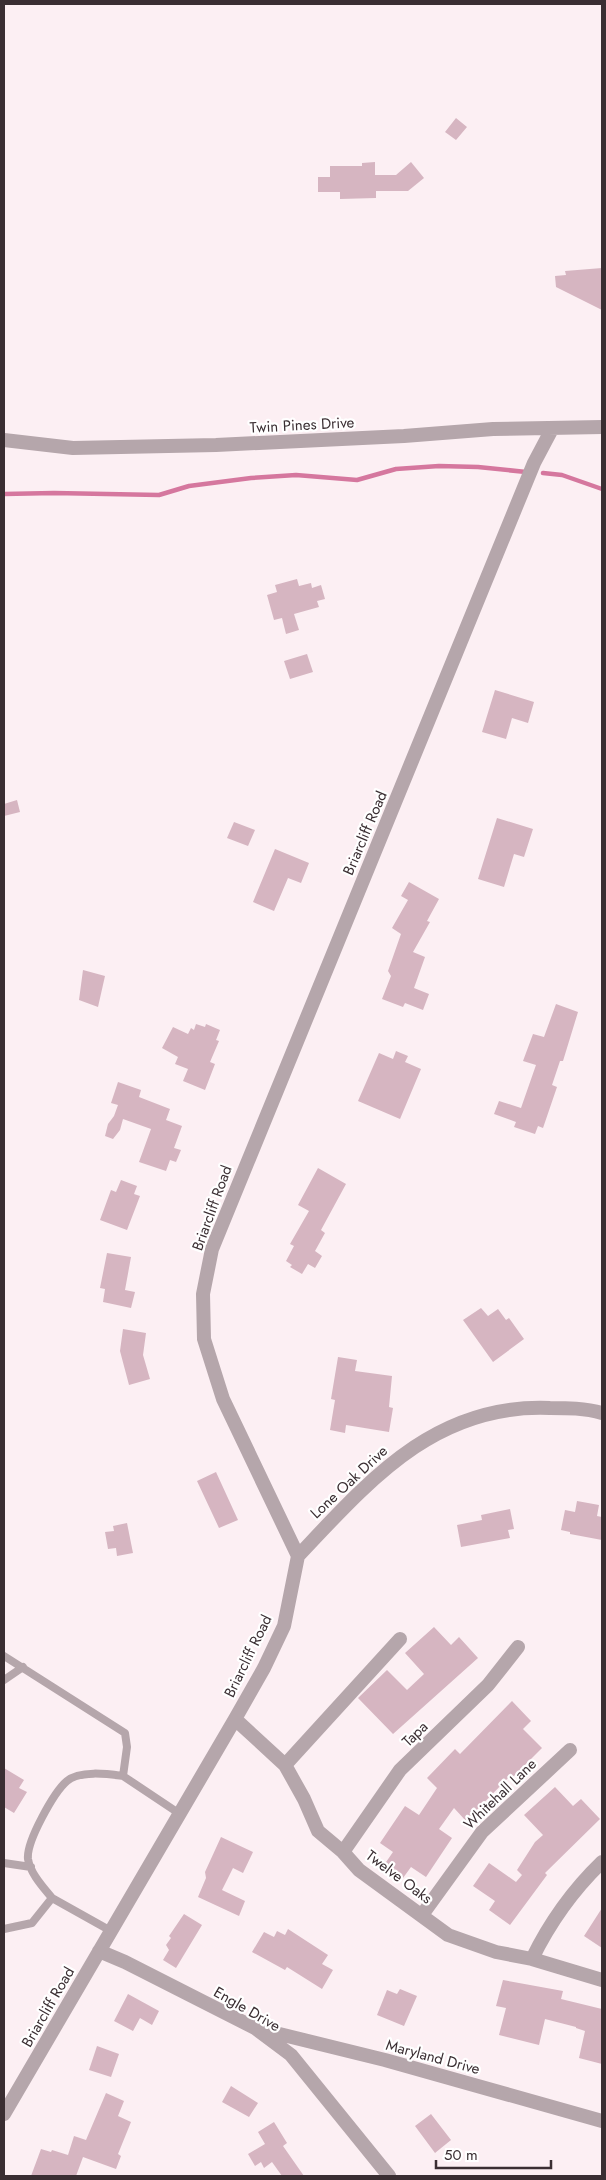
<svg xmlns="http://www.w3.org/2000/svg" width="606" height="2180" font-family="Jost,sans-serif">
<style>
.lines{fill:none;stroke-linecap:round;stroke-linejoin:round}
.stream{stroke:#d5779e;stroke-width:4.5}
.building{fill:#d6b5c1}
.service{stroke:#b5a6ab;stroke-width:8}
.minor{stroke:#b5a6ab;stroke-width:14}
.labels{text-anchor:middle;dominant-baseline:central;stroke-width:4.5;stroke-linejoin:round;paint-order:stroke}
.street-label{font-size:15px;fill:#3a2e32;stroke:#fff}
</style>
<rect width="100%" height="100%" fill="#fceff3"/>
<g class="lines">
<!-- stream -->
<path class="stream" d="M543 473 562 475 602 489
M4 494 54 493 159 495 189 486 251 478 296 475 357 480 396 469 439 466 478 467 526 472"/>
</g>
<!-- building -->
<path class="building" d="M456 118 467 127 456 140 445 132Z
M375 162V175H396L411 162 424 178 408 191H376V198L340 199V192H318V177H330V166H362V163Z
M602 268V310L556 287 555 276 566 275 565 271Z
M297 579 299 586 311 583 312 588 321 585 325 599 317 601 319 607 294 614 299 630 286 634 282 618 274 620 267 595 277 592 275 585Z
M307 654 313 672 290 679 284 661Z
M495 690 534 702 528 723 512 718 506 739 482 732Z
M17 800 20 812 4 816V804Z
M497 818 533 829 524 857 514 854 504 887 478 879Z
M234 822 255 830 248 846 227 838Z
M275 849 309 863 301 883 288 878 274 911 253 902Z
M409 882 439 899 427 921 430 922 413 952 425 957 414 988 429 994 423 1010 405 1003 403 1007 382 999 391 976 388 971 401 934 392 928 408 900 401 896Z
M83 970 105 976 98 1007 79 1000Z
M556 1004 578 1012 563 1061H560L552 1085 557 1087 543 1128 538 1126 535 1134 514 1127 516 1122 494 1114 499 1101 521 1108 536 1065 523 1061 533 1034 544 1037Z
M196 1024 205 1027 206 1024 220 1030 216 1040 219 1041 210 1062 215 1064 205 1090 183 1081 188 1069 175 1064 178 1057 162 1048 173 1027 188 1034 191 1028 194 1030Z
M396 1051 408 1056 405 1062 421 1069 400 1119 358 1101 379 1053 393 1059Z
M118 1082 141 1090 139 1097 170 1109 166 1120 182 1126 174 1148 181 1150 176 1162 170 1160 166 1171 139 1162 151 1129 123 1119 120 1130 113 1139 105 1136 108 1124 114 1116 118 1105 111 1103Z
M318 1168 346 1184 321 1230 325 1233 315 1251 322 1256 315 1268 308 1264 302 1274 290 1267 292 1265 286 1261 294 1246 290 1244 309 1211 298 1205Z
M121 1180 137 1186 134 1194 140 1196 127 1230 100 1220 111 1190 116 1192Z
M107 1253 131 1257 125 1290 135 1292 131 1308 103 1302 105 1289 100 1288Z
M481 1308 488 1316 498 1309 506 1320 509 1318 524 1339 493 1362 463 1320Z
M123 1329 146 1333 143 1355 150 1379 129 1385 120 1351Z
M338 1357 357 1360 355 1371 392 1376 389 1407 393 1408 389 1432 346 1425 345 1433 330 1430 335 1400 331 1399Z
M216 1472 238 1520 219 1528 197 1481Z
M577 1501 599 1505 597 1516 602 1517V1540L570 1534V1532L561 1530 565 1510 575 1512Z
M510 1509 514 1529 508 1530 510 1538 461 1547 457 1525 482 1520 481 1515Z
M127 1523 133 1553 117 1556 116 1548 108 1549 105 1532 114 1531 113 1526Z
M434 1627 451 1645 459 1637 478 1658 393 1734 358 1698 387 1670 407 1690 424 1674 405 1653Z
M512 1701 531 1721 523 1729 542 1748 513 1777 511 1775 466 1821 454 1808 439 1829 452 1838 426 1877 411 1867 403 1878 384 1865 393 1852 380 1843 405 1806 419 1815 437 1788 427 1778 455 1749 460 1754Z
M4 1768 24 1780 19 1788 27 1792 14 1813 4 1807Z
M555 1787 573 1806 581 1799 600 1819 545 1873 547 1875 510 1925 489 1910 495 1901 473 1886 489 1863 516 1882 522 1875 517 1870 535 1842 543 1835 524 1815Z
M221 1837 253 1852 243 1873 233 1868 222 1890 245 1901 239 1916 198 1897 206 1878 205 1872Z
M602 1908V1948L584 1936Z
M184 1914 202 1925 176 1968 163 1960 169 1950 166 1945 171 1938 169 1936Z
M288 1929 328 1955 322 1964 333 1970 322 1989 287 1967 285 1970 252 1952 264 1932 274 1937 277 1931 285 1935Z
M503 1980 563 1991 561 1999 602 2009V2064L579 2058 585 2031 576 2028V2027L545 2019 539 2045 499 2035 506 2008 496 2006Z
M400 1989 417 1996 404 2026 377 2015 387 1990 397 1994Z
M128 1994 159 2011 152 2025 140 2018 133 2031 114 2021Z
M97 2046 119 2054 111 2077 89 2070Z
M231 2086 258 2103 249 2117 222 2102Z
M106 2093 124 2101 118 2116 131 2122 118 2154 121 2156 116 2169 83 2157 76 2176H31L41 2149 51 2152 52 2150 68 2155 74 2136 86 2140Z
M431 2114 451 2140 435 2153 415 2126Z
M274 2122 287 2143 283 2146 304 2176H282L272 2162 264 2168 261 2162 255 2166 248 2154 265 2144 258 2132Z"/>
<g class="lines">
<!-- service -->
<path class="service" d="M4 1656 125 1733 127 1747 123 1776 180 1814
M4 1680 23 1667
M4 1863 31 1867
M52 1898C43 1887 30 1873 28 1859 26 1842 54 1792 67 1781 80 1770 108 1774 123 1776
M4 1929 32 1923 52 1898 111 1931"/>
<!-- minor -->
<path class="minor" d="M4 440 73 448 216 445 404 436 493 429 602 427
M298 1556C369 1481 435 1403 550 1408 567 1408 585 1408 602 1413
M235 1719 285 1765 304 1799 318 1831 343 1852 359 1870 448 1935 496 1952 532 1959 602 1980
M285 1765 400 1639
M343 1852 400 1770 488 1685 518 1647
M422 1915 482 1832 570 1750
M99 1951 125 1962 255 2028 291 2055 389 2176
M532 1959C550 1922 573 1890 602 1862
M263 2030 385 2060 602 2121
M4 2114 235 1719 264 1668 284 1626 298 1556 223 1399 204 1339 203 1294 212 1249 534 463 552 429"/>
</g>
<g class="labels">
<!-- street labels -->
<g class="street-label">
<text transform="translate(302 425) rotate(-3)">Twin Pines Drive</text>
<text transform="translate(365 833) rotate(-67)">Briarcliff Road</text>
<text transform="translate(212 1208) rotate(-70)">Briarcliff Road</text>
<text transform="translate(349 1482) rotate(-43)">Lone Oak Drive</text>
<text transform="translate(248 1656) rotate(-64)">Briarcliff Road</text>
<text transform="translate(415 1734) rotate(-44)">Tapa</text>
<text transform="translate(500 1794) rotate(-44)">Whitehall Lane</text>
<text transform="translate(399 1877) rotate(37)">Twelve Oaks</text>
<text transform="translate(48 2007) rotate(-60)">Briarcliff Road</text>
<text transform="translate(247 2009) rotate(30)">Engle Drive</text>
<text transform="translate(433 2057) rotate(15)">Maryland Drive</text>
</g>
</g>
<!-- border -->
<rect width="606" height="2180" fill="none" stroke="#3a2e32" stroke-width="10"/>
<!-- scale -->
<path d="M436 2160v8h115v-8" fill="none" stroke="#3a2e32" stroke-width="2.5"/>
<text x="444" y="2160" font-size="15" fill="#3a2e32" stroke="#ffffff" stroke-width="4" paint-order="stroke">50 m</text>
</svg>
